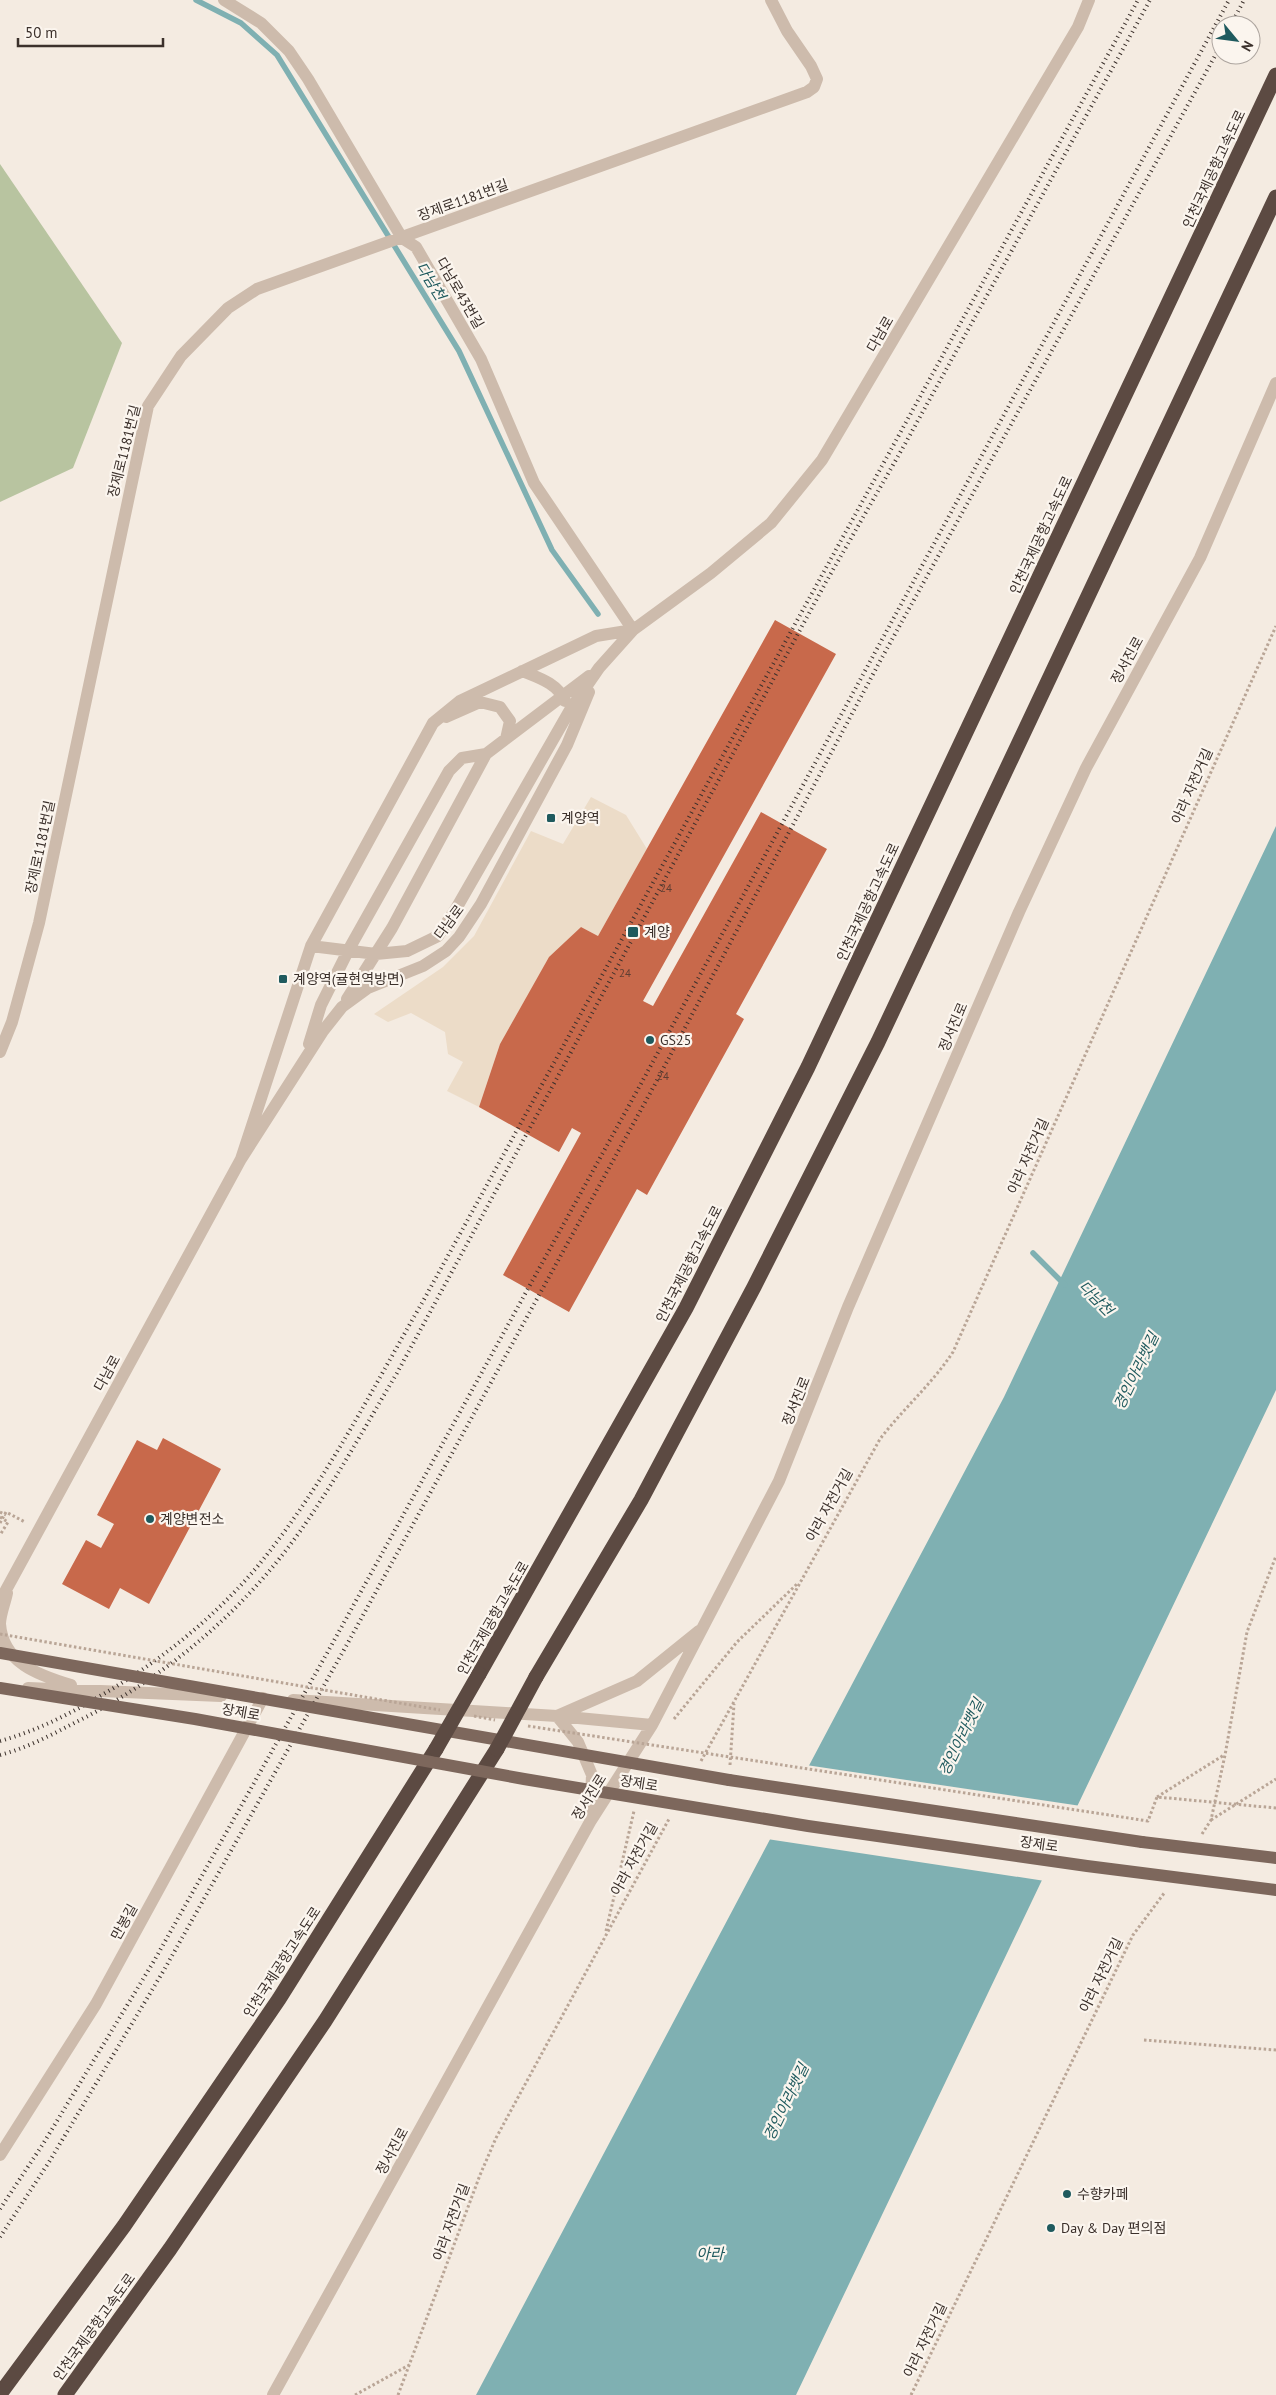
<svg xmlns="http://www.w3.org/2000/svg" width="1276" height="2395" font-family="'PT Sans','Noto Sans KR',sans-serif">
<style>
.green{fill:#b8c4a0}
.plaza{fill:#ecdcc8}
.water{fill:#7fb0b2}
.pier{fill:#f4ebe1}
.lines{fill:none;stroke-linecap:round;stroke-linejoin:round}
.stream{stroke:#7fb0b2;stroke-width:5.5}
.building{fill:#c8694b}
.path{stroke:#b9a596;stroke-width:3;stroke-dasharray:2.5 2.5;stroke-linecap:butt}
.minor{stroke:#cdbbac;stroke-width:12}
.major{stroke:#7d675c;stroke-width:12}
.highway{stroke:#5c4a42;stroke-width:15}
.rail{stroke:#3b302b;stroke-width:4;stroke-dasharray:1 4;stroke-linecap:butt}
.path-bridge{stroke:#b9a596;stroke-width:3;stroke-dasharray:2.5 2.5;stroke-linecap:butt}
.major-bridge{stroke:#7d675c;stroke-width:12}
.highway-bridge{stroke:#5c4a42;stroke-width:15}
.poi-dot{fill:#1f5a5e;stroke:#fbf5ee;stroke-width:2}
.labels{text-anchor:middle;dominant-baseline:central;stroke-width:4.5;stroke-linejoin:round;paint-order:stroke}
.number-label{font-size:11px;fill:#5e3e33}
.street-label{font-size:14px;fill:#3b302b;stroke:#fbf5ee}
.poi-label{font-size:14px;fill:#3b302b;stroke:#fbf5ee;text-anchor:start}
.water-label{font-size:15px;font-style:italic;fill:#1f5a5e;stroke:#fbf5ee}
</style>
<rect width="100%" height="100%" fill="#f4ebe1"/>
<!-- green -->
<path class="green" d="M0 164 122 343 73 468 0 502Z"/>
<!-- plaza -->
<path class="plaza" d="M591 797 626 815 647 849 598 936 581 927 549 958 500 1044 479 1107 447 1091 463 1062 448 1054 445 1032 411 1013 388 1022 374 1014 443 967 474 936 531 831 563 844Z"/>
<!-- water -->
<path class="water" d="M1276 826V1390L796 2395H476L1004 1397Z"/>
<!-- pier -->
<path class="pier" d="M806 1765 1081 1806 1045 1881 767 1839Z"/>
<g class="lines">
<!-- stream -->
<path class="stream" d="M196 0 241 23 277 55 459 351 552 550 598 614
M1033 1253 1065 1285"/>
</g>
<!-- building -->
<path class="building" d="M775 620 836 654 643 1001 653 1006 761 812 827 849 736 1014 744 1019 647 1195 637 1189 569 1312 503 1275 581 1133 572 1128 559 1152 479 1107 500 1044 549 957 581 927 598 936Z
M163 1438 221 1469 149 1604 120 1588 109 1609 62 1584 86 1540 101 1548 114 1524 97 1515 137 1440 157 1450Z"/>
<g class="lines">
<!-- path -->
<path class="path" d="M0 1512 6 1515
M0 1523 6 1512 25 1522
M674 1719 737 1642 798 1583
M701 1761 880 1439C903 1409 932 1384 953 1352L1276 626
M730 1765 734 1704
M1157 1797 1224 1755
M1211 1820 1276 1779
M1202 1834 1211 1820 1225 1755 1247 1632 1276 1556
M606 1931 634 1811
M1144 2040 1276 2050
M355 2395 411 2364
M398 2395 480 2175 496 2138 669 1819
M911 2395 1133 1935 1165 1892"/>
<!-- minor -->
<path class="minor" d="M224 0 261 23 289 51 308 79 402 238 416 247 481 359 534 483 633 630 596 636 460 701 433 723 311 946 241 1159
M522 671C539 678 557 683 565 701
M446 717 480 702 500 707 510 721 506 739
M311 946 376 954 407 951 438 936 457 907 570 710 599 668 633 630 711 573 771 523 822 460 1078 27 1089 0
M347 999 392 928 486 754 589 676
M309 1044 321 1005 349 949 449 771 462 758 486 754
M0 1052 12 1022 39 923 148 406 181 356 228 308 257 289 807 92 814 87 817 79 811 66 787 31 771 0
M7 1593C5 1603 0 1615 0 1624 3 1663 38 1675 71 1685
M0 1601 241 1159 323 1031 342 1007 368 988 423 966 446 951 459 937 481 904 567 745 589 692
M28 1688 221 1696
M293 1700 557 1716 652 1725
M590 1822 592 1775 578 1742 557 1716 637 1681 699 1631
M0 2155 96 2004 263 1698
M273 2395 590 1822 652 1725 779 1481 848 1307 1019 912 1086 768 1200 558 1276 383"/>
<!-- major -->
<path class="major" d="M729 1780 1142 1842"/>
<!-- highway -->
<path class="highway" d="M479 1674 686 1308 808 1067 1276 75
M536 1677 641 1500 754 1287 878 1042 1276 197
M0 2394 124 2226 279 1999 436 1749
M65 2395 170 2249 325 2021 497 1749"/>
<!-- rail -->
<path class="rail" d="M1231 25 1244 0
M0 1741C36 1731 68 1715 100 1696 158 1663 214 1618 257 1567 323 1487 370 1393 422 1303L1138 0
M0 1755C31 1747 58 1731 86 1717 171 1673 246 1608 301 1530 336 1480 366 1425 397 1373L826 582 905 444 1150 0
M0 2209 43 2144 154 1961 331 1646 643 1080 1229 0
M0 2237 49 2162 164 1970 345 1648 654 1086 879 663 1221 45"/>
<!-- path-bridge -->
<path class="path-bridge" d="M0 1517 8 1522 0 1535
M0 1634 440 1710
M474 1716 495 1720
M528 1726 1148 1821 1157 1797 1276 1808"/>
<!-- major-bridge -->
<path class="major-bridge" d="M0 1653 729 1780
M0 1688 195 1719 524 1779 808 1826 1087 1866 1276 1890
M1142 1842 1276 1858"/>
<!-- highway-bridge -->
<path class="highway-bridge" d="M436 1749 479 1674
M497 1749 536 1677"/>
</g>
<!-- markers -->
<g class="poi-dot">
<rect x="546" y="813" width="10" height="10" rx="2.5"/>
<rect x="627" y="926" width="12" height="12" rx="2.5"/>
<rect x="278" y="974" width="10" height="10" rx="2.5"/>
<circle cx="650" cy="1040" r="5"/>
<circle cx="150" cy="1519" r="5"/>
<circle cx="1067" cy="2194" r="5"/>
<circle cx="1051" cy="2228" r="5"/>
</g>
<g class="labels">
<!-- number labels -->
<g class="number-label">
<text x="666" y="888">24</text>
<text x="625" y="973">24</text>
<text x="663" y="1076">24</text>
</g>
<!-- street labels -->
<g class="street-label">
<text transform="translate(1214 169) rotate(-65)">인천국제공항고속도로</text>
<text transform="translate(463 200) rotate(-20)">장제로1181번길</text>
<text transform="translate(460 293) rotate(60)">다남로43번길</text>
<text transform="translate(880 334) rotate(-60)">다남로</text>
<text transform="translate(124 451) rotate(-76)">장제로1181번길</text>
<text transform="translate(1041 535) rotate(-65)">인천국제공항고속도로</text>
<text transform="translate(1127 660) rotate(-61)">정서진로</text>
<text transform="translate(1192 786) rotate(-66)">아라 자전거길</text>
<text transform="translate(40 847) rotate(-78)">장제로1181번길</text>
<text transform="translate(868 902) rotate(-65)">인천국제공항고속도로</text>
<text transform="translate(449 922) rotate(-53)">다남로</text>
<text transform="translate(953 1027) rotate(-67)">정서진로</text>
<text transform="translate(1028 1156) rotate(-66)">아라 자전거길</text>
<text transform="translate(689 1264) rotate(-63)">인천국제공항고속도로</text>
<text transform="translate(107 1373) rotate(-61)">다남로</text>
<text transform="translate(796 1401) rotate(-68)">정서진로</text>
<text transform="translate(829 1505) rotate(-61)">아라 자전거길</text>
<text transform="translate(493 1618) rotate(-60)">인천국제공항고속도로</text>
<text transform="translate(241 1712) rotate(10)">장제로</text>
<text transform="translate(639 1783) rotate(9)">장제로</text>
<text transform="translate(589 1797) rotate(-58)">정서진로</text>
<text transform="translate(1039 1844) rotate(8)">장제로</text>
<text transform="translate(634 1859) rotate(-61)">아라 자전거길</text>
<text transform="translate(124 1922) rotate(-61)">만봉길</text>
<text transform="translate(282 1962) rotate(-57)">인천국제공항고속도로</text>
<text transform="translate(1101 1975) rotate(-64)">아라 자전거길</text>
<text transform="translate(392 2151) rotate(-61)">정서진로</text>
<text transform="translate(451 2222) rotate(-70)">아라 자전거길</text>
<text transform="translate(94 2327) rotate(-54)">인천국제공항고속도로</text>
<text transform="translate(925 2340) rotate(-64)">아라 자전거길</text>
</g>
<!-- poi labels -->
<g class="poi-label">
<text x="561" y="818">계양역</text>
<text x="644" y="932">계양</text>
<text x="293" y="979">계양역(귤현역방면)</text>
<text x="660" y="1040">GS25</text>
<text x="160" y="1519">계양변전소</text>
<text x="1077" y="2194">수향카페</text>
<text x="1061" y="2228">Day &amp; Day 편의점</text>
</g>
<!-- water labels -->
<g class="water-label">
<text transform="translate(431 281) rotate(58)">다남천</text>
<text transform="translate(1096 1298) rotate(45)">다남천</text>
<text transform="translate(1136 1371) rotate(-64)">경인아라뱃길</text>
<text transform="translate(961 1737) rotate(-64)">경인아라뱃길</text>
<text transform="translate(786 2102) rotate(-64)">경인아라뱃길</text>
<text x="710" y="2253">아라</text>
</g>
</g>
<!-- north arrow -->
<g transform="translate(1236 40) rotate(119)"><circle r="24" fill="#fbf5ee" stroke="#aea6a0"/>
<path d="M0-4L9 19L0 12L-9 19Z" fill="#1f5a5e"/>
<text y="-8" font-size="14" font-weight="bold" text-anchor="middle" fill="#3b302b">N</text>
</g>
<!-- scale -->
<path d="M18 38v8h145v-8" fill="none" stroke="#3b302b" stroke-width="2.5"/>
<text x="25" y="38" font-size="15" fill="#3b302b" stroke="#fbf5ee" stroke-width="4" paint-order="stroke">50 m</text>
</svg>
